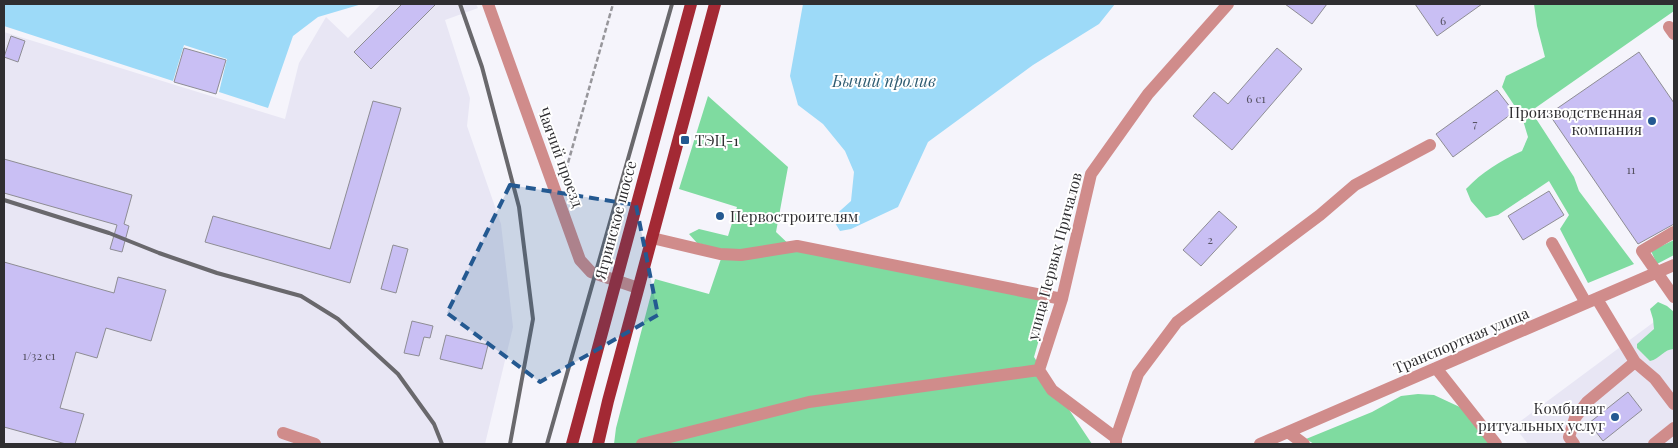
<svg xmlns="http://www.w3.org/2000/svg" width="1678" height="448" font-family="'Playfair Display',serif">
<style>
.built{fill:#e8e6f4}
.green{fill:#7fdba0}
.water{fill:#9ddaf8}
.building{fill:#c9bff4;stroke:#8e8d94}
.lines{fill:none;stroke-linecap:round;stroke-linejoin:round}
.path{stroke:#97969b;stroke-width:2.5;stroke-dasharray:5 2.5;stroke-linecap:butt}
.minor{stroke:#d08c8b;stroke-width:12}
.major{stroke:#a32934;stroke-width:12}
.rail{stroke:#69686c;stroke-width:4}
.marked{fill:#245991;fill-opacity:0.2;stroke:#245991;stroke-width:4;stroke-dasharray:10 6;stroke-linejoin:round}
.poi-dot{fill:#245991;stroke:#fff;stroke-width:2}
.labels{text-anchor:middle;dominant-baseline:central;stroke-width:4;stroke-linejoin:round;paint-order:stroke}
.number-label{font-size:12px;fill:#565262}
.poi-label{font-size:15px;fill:#2f2e31;stroke:#fff;text-anchor:end}
.street-label{font-size:15px;fill:#2f2e31;stroke:#fff}
.water-label{font-size:16px;font-style:italic;fill:#2d5b71;stroke:#fff}
</style>
<rect width="100%" height="100%" fill="#f5f4fb"/>
<!-- built -->
<path class="built" d="M381 4H476L478 8 445 20 470 98 467 126 501 224 513 327 485 444H4V32L285 119 299 63 326 17 348 38Z
M1662 316 1674 331V444H1528L1514 426Z"/>
<!-- green -->
<path class="green" d="M1534 4H1674V11L1531 111 1574 177 1579 191 1634 264 1588 283 1560 229 1569 215 1549 181 1498 215 1486 218 1471 201 1466 189C1482 172 1500 161 1522 151L1528 137 1522 117 1502 87 1506 76 1545 57 1537 26Z
M708 96 788 167 776 232 795 250 1050 301 1034 357 1092 444H614L616 428 655 279 709 294 724 250 697 243 689 234 699 229 728 236 737 207 679 189Z
M1674 240V255L1657 264 1651 251Z
M1658 302 1667 306 1674 312V349C1664 349 1660 359 1650 361L1637 348V344L1654 329 1653 319 1650 309Z
M1418 394 1434 395 1464 409 1492 444H1314L1306 439 1372 412 1401 396Z"/>
<!-- water -->
<path class="water" d="M4 4H362L318 17 293 36 268 108 219 92 227 59 184 45 173 81 4 26Z
M803 4H1115L1099 24 1033 65 928 142 898 207 851 229 840 231 832 218 851 201 854 172 845 151 823 124 798 105 790 76Z"/>
<!-- building -->
<path class="building" d="M402 4H436L371 69 354 52Z
M1285 4H1327L1312 24Z
M1415 4H1482L1437 36Z
M11 36 25 41 18 62 4 57Z
M184 48 226 60 216 94 174 82Z
M1277 48 1302 69 1232 150 1193 116 1214 92 1228 104Z
M1639 52 1674 103V224L1638 244 1549 114Z
M1497 90 1514 112 1453 157 1436 134Z
M373 101 401 108 350 283 205 242 213 216 330 249Z
M4 159 132 195 124 224 129 226 122 252 110 249 117 225 4 193Z
M1549 191 1564 215 1523 240 1508 216Z
M1219 211 1237 227 1201 266 1183 250Z
M393 245 408 249 396 293 381 289Z
M4 262 114 293 118 277 166 290 151 341 106 328 97 358 76 352 60 408 84 414 75 444H66L4 427Z
M412 321 433 326 430 338 424 337 419 356 404 353Z
M446 335 488 345 482 369 440 359Z
M1628 392 1642 410 1603 441 1589 423Z"/>
<g class="lines">
<!-- path -->
<path class="path" d="M564 177 613 4"/>
<!-- minor -->
<path class="minor" d="M488 4 580 260 591 272 638 288
M1669 27 1674 34
M1674 232 1642 251 1674 297
M652 238 720 254 741 255 797 246 1062 299
M1552 243 1586 303
M1597 299 1635 362 1655 379 1674 404
M1436 368 1496 444
M1039 370 1052 390 1116 438V444
M1288 432 1304 444
M283 433 315 444
M1116 438 1138 374 1177 322 1320 215 1355 185 1430 145
M642 444 809 402 1039 370 1062 299 1091 174 1148 94 1228 4
M1260 444 1674 265
M1574 444 1569 437 1575 418 1587 402 1635 362
M1654 444 1674 428"/>
<!-- major -->
<path class="major" d="M572 444 691 4
M598 444 608 401 715 4"/>
<!-- rail -->
<path class="rail" d="M460 4 482 67 519 207 533 319 510 444
M4 200 109 233 159 253 217 273 301 296 338 319 398 374 434 424 442 444
M547 444 672 4"/>
</g>
<!-- marked area -->
<path class="marked" d="M510 185 636 205 658 315 540 382 447 313Z"/>
<!-- markers -->
<g class="poi-dot">
<circle cx="1652" cy="121" r="5"/>
<rect x="680" y="135" width="10" height="10" rx="2.5"/>
<circle cx="720" cy="216" r="5"/>
<circle cx="1615" cy="417" r="5"/>
</g>
<g class="labels">
<!-- number labels -->
<g class="number-label">
<text x="1443" y="20">6</text>
<text x="1256" y="98">6 с1</text>
<text x="1475" y="123">7</text>
<text x="1631" y="169">11</text>
<text x="1210" y="239">2</text>
<text x="39" y="355">1/32 с1</text>
</g>
<!-- poi labels -->
<g class="poi-label">
<text x="1642" y="112">Производственная<tspan x="1642" dy="17">компания</tspan></text>
<text x="695" y="140" text-anchor="start">ТЭЦ-1</text>
<text x="730" y="216" text-anchor="start">Первостроителям</text>
<text x="1605" y="408">Комбинат<tspan x="1605" dy="17">ритуальных услуг</tspan></text>
</g>
<!-- street labels -->
<g class="street-label">
<text transform="translate(561 157) rotate(70)">Чаячий проезд</text>
<text transform="translate(615 220) rotate(-75)">Ягринское шоссе</text>
<text transform="translate(1054 256) rotate(-75)">улица Первых Причалов</text>
<text transform="translate(1461 340) rotate(-23)">Транспортная улица</text>
</g>
<!-- water labels -->
<g class="water-label">
<text x="884" y="80">Бычий пролив</text>
</g>
</g>
<!-- border -->
<rect width="1678" height="448" fill="none" stroke="#2f2e31" stroke-width="10"/>
</svg>
